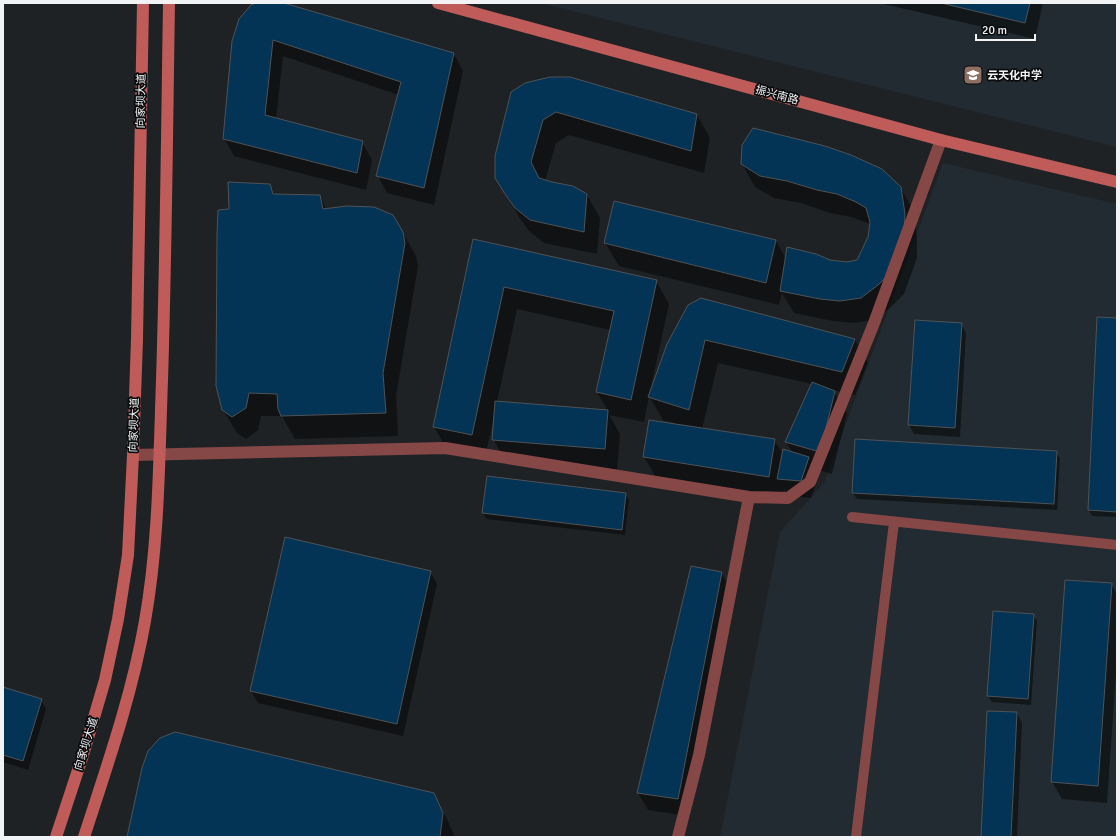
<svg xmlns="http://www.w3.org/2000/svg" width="1120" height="840" font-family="Signika,'Noto Sans SC',sans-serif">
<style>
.built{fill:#232b32}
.shadow{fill:#0007;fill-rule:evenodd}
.building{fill:#033355;stroke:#4f5356}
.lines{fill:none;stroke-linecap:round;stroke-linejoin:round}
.lane{stroke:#864846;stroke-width:10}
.street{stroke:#864846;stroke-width:12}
.secondary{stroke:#bf5b59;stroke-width:12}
.labels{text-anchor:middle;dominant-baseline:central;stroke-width:3.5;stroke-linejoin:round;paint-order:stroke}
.poi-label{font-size:11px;font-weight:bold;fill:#f1f3f5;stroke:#0a0b0d;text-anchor:start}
.street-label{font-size:11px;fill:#f1f3f5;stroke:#0a0b0d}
</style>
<rect width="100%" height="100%" fill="#1f2225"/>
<!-- built -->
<path class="built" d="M541 3H1117V147Z
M943 163 1117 204V837H720L780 532 824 483Z"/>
<!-- shadow -->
<path class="shadow" d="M260 3H279L454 54 463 71 434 205 387 193 378 176 399 95 283 56 276 119 362 142 372 160 366 190 234 156 224 138Z
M879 3H1043L1035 39Z
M512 93 697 115 710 138 704 173 569 135 556 143 545 181 587 195 600 218 597 254 544 243 529 231 519 217 496 178Z
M742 164 900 187 913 210 917 237V258L904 294 891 307 874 320 854 323 833 321 794 313 782 293 779 305 619 266 605 243 615 202 776 241 786 259 830 261 847 263 858 261 869 238 870 224 851 217 830 213 801 203 774 198 755 187Z
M270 185 275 195 320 196 327 210 403 233 416 256 418 266 396 396 398 436 295 439 282 416H261L258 430 246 439 237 433 223 410 230 210Z
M474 240 656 281 669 304 650 391 702 299 855 340 868 363 855 395 833 390 847 414 832 474 815 469 819 475 811 498 788 496 784 489 782 499 657 479 644 457 674 423 663 420 649 396 644 422 609 415 620 434 617 471 506 462 493 439 495 417H494L485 457 447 449 434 427ZM517 309 611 330 597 392 608 411 497 402ZM718 363 812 384 786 442 793 453 783 454 774 440 702 429Z
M1098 318 1117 319V517L1092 516 1089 510Z
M961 324 966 333 960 437 914 434 909 425Z
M1056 452 1060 458 1057 510 857 499 853 493Z
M625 494 629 500 625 535 487 519 483 513Z
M430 571 437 584 403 736 258 703 251 691Z
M721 572 731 590 687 816 648 810 638 793Z
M1066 581 1111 584 1117 594V659L1107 803 1062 799 1052 782Z
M1033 615 1037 621 1031 705 992 702 988 696Z
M3 688 41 700 46 709 28 770 3 762Z
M1017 713 1022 723 1017 837H982Z
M433 794 446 817 455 837H128Z"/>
<!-- building -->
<path class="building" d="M256 3H284L454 53 424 188 376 176 401 82 273 40 265 115 363 141 357 173 223 139 232 41 239 19 251 5Z
M941 3H1030L1025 23Z
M550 77H570L697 114 691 151 556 112 543 120 531 162 539 178 552 182 573 186 587 194 584 232 530 220 515 208 505 194 495 178V156L511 92 525 83Z
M753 128 825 146 851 155 882 169 901 187 905 214 904 235 891 272 878 285 861 298 840 301 820 299 780 291 787 247 816 254 830 260 847 262 857 260 868 237 870 222 866 208 856 202 837 194 817 190 787 181 760 176 741 164 742 145Z
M228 182 270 184 273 194 320 195 323 209 347 206 374 207 393 215 403 232 405 243 383 373 386 413 281 416 278 409 277 394 249 393 246 408 232 417 222 410 216 386 217 235 218 210 229 209Z
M614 201 776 240 766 283 604 243Z
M473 239 657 280 631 400 596 392 614 311 504 287 472 435 433 427Z
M701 298 855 339 842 372 705 340 689 410 648 397 667 344 688 305Z
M1097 317 1117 318V512L1088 510Z
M915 320 962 323 955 428 908 425Z
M812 382 835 391 820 452 785 442Z
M495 401 608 410 605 449 492 440Z
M649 420 775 439 769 477 643 457Z
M855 439 1057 451 1054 504 852 493Z
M783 449 809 457 801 481 777 479Z
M487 476 626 493 622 530 482 513Z
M285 537 431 571 397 724 250 691Z
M691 566 722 572 678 799 637 793Z
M1065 580 1112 583 1098 786 1051 782Z
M993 611 1034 614 1028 699 987 696Z
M3 687 42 699 23 761 3 755Z
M987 711 1017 712 1011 837H981Z
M175 732 434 793 443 813 440 837H127L142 768 148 751 160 738Z"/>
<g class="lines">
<!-- lane -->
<path class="lane" d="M852 517 1117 545
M856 837 894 522"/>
<!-- street -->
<path class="street" d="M133 455 445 448 749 497 788 498 810 482 874 323 941 140
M678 837 699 755 749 497"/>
<!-- secondary -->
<path class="secondary" d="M438 3 941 140 1117 182
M56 837 83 755 105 680 118 619 128 555 133 455 137 339 143 3
M84 837C107 766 132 695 145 621 159 542 159 461 162 380 166 255 167 129 169 3"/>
</g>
<!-- icons -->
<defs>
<g id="school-square" transform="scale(1)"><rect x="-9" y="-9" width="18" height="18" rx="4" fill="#8d6e63" stroke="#0a0b0d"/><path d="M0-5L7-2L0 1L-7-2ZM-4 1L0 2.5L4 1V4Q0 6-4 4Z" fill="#fff"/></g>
</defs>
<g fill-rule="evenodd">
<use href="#school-square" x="973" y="75"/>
</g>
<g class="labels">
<!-- poi labels -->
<g class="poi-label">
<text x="987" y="75">云天化中学</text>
</g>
<!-- street labels -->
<g class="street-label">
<text transform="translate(777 95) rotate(15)">振兴南路</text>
<text transform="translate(141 101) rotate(-89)">向家坝大道</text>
<text transform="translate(134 425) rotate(-88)">向家坝大道</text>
<text transform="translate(86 744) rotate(-73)">向家坝大道</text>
</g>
</g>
<!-- border -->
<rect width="1120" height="840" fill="none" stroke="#f1f3f5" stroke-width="8"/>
<!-- scale -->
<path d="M976 34v6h59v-6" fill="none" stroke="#f1f3f5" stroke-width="2"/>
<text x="982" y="34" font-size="12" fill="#f1f3f5" stroke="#0a0b0d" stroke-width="3" paint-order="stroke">20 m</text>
</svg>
